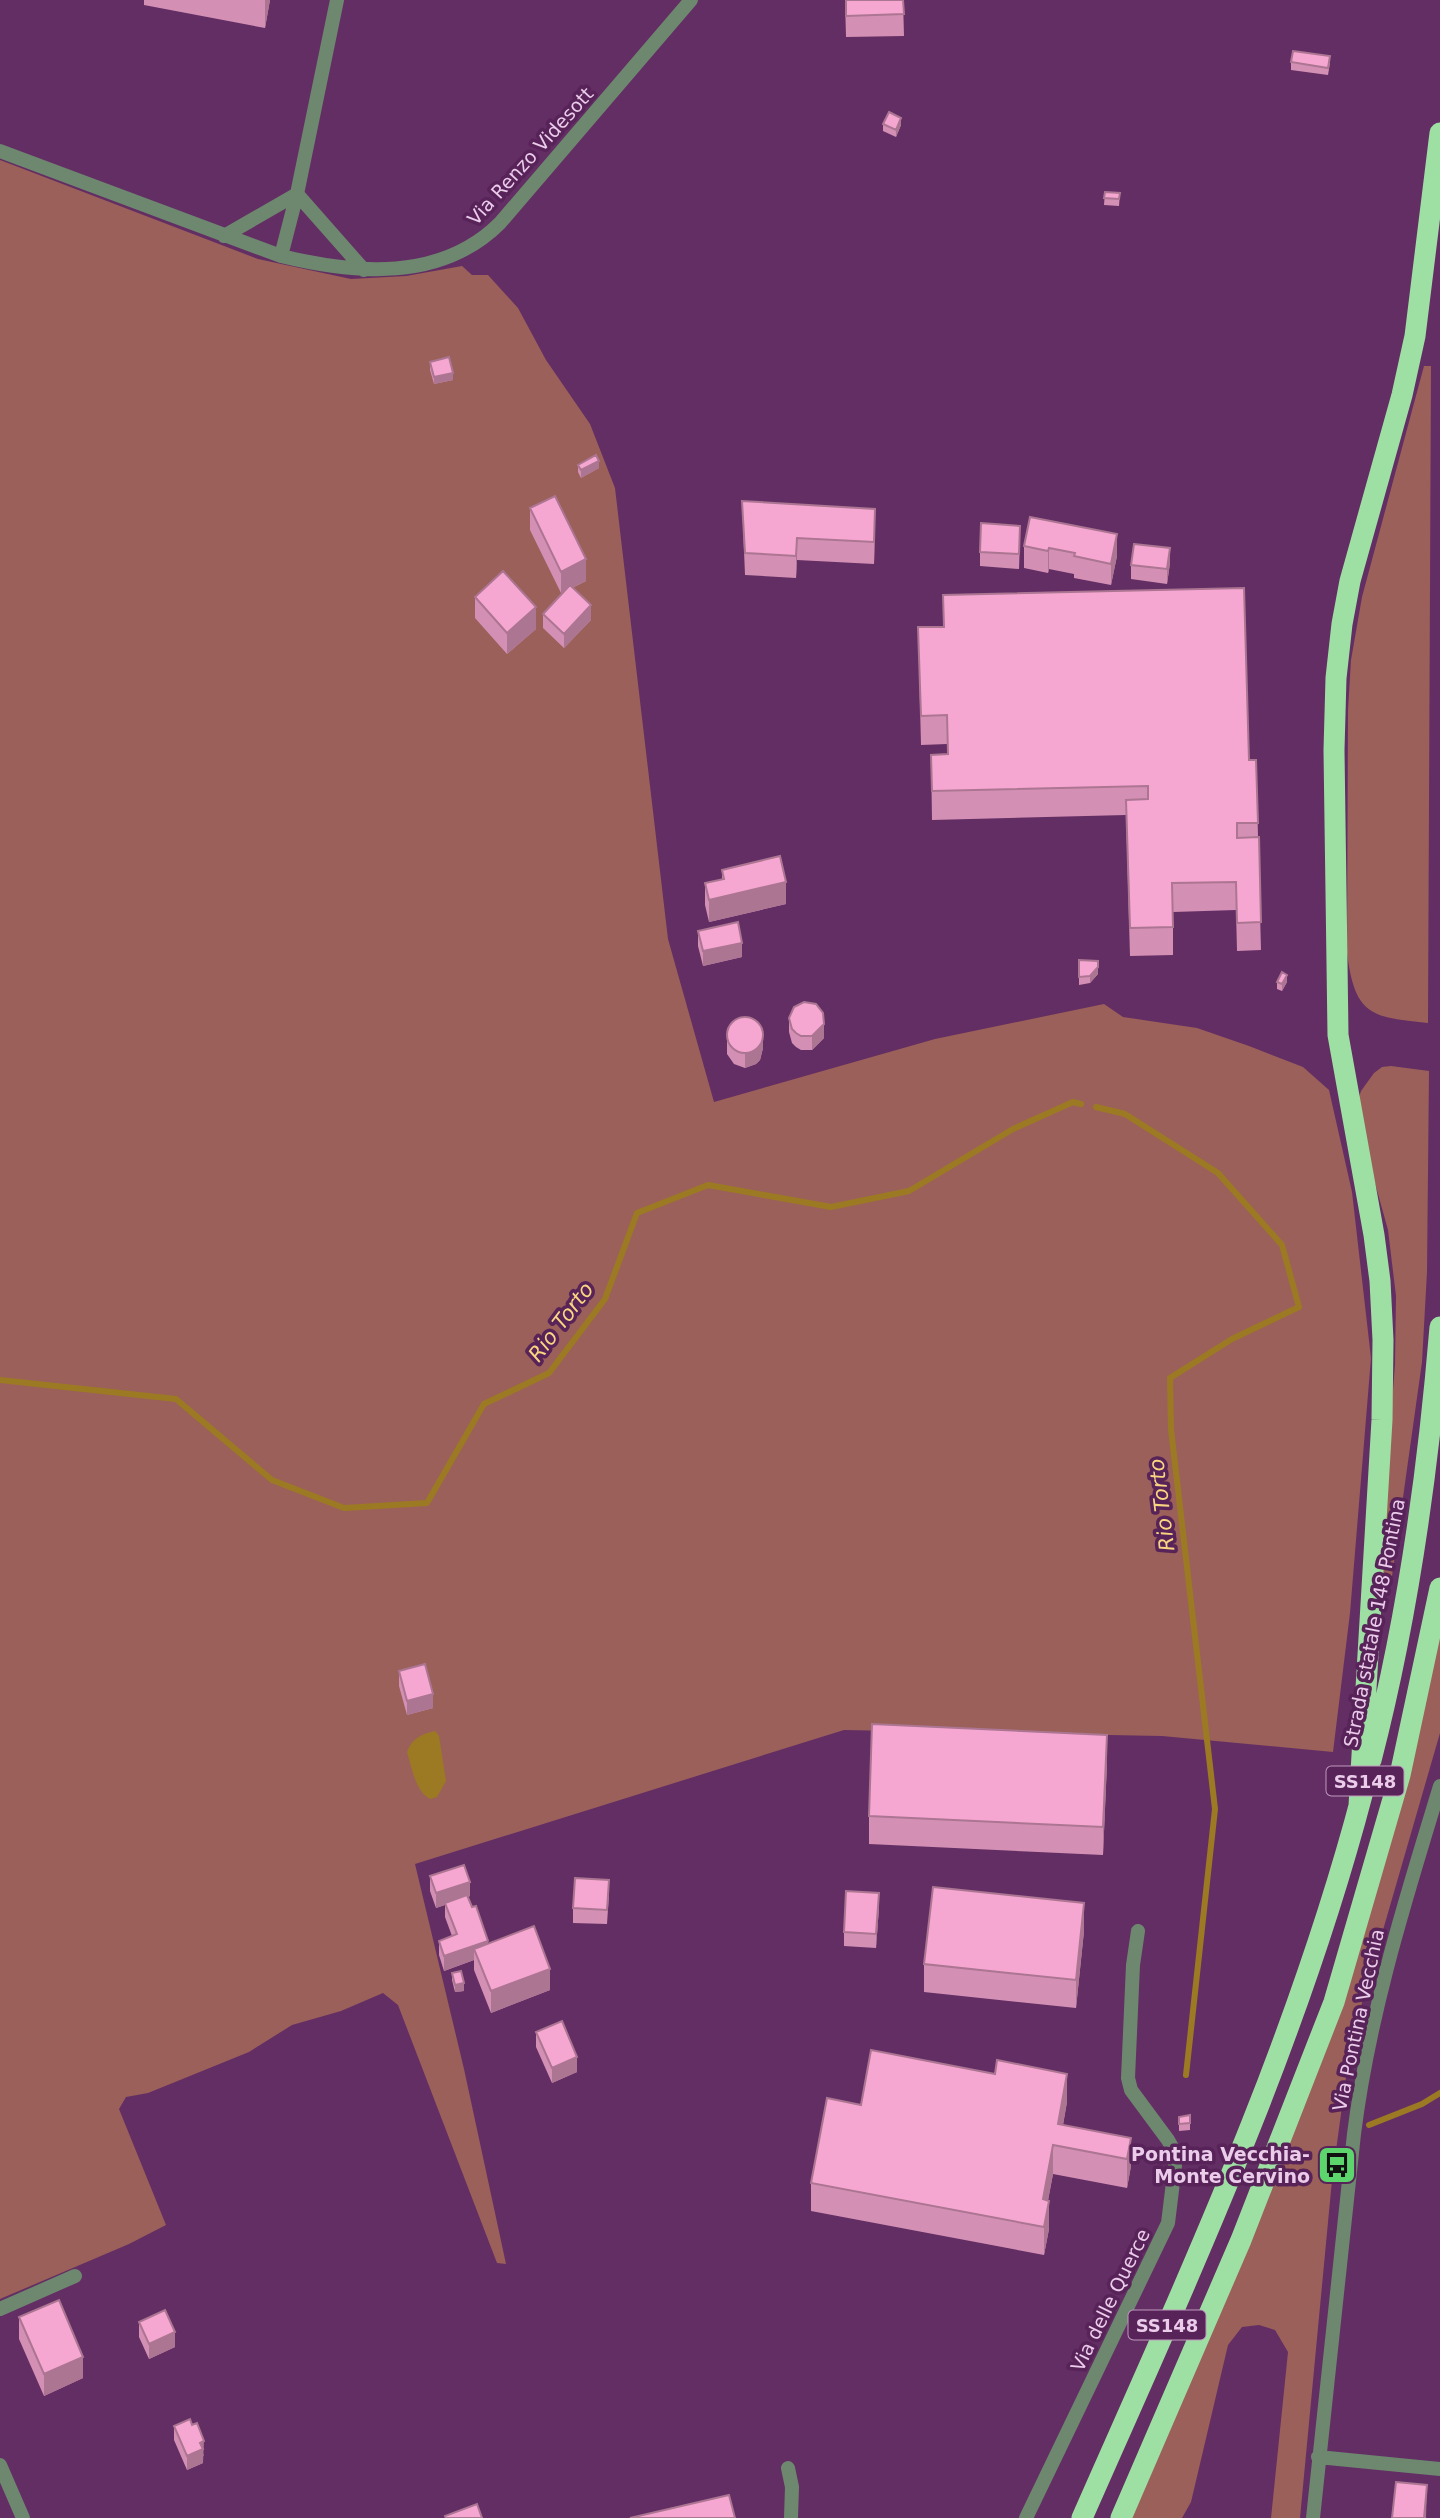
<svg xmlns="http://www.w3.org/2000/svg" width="1440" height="2518" font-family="'DejaVu Sans',sans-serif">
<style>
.green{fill:#9b6059}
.water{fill:#9c7a23}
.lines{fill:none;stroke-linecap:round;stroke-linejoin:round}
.stream{stroke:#9c7a23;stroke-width:6}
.street{stroke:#6d886f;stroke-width:14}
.highway{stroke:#9ee0a3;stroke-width:21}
.wall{fill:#d490b4}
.shaded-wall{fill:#ac7592}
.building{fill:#f6a7d1;stroke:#ac7592;stroke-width:2}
.labels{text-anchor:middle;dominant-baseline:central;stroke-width:7;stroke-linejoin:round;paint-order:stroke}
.shield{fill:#572358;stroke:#bf99bf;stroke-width:2}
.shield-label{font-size:18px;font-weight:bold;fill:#ebcceb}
.street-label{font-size:19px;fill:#ebcceb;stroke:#572358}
.poi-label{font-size:19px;font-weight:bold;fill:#ebcceb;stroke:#572358;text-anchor:end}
.water-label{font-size:21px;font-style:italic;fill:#fad580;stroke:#572358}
</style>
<rect width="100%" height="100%" fill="#632e64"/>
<!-- green -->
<path class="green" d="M0 160 258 259 351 279 406 276 462 266 472 275H488L518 308 546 360 590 424 615 488 668 939 714 1102 935 1039 1104 1004 1123 1017 1197 1028 1249 1046 1303 1067 1329 1090 1352 1192 1371 1358 1350 1613 1333 1752 1162 1736 844 1730 415 1864 464 2069 506 2264 497 2263 398 2005 383 1993 341 2011 292 2025 249 2052 148 2093 126 2097 119 2109 166 2225 129 2244 0 2299Z
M1424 366H1431L1428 1023C1371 1017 1355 1016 1347 953L1348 710 1351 660 1362 597Z
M1391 1066 1429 1071 1427 1272 1422 1362 1392 1576 1378 1575 1395 1365 1396 1296 1388 1230 1362 1136 1357 1103 1361 1091 1374 1073 1382 1067Z
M1440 1621V1733L1355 2027 1346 2077 1332 2180 1300 2518H1271L1288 2352 1275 2330 1259 2325 1242 2327 1228 2345 1191 2502 1182 2518H1126L1272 2174Z"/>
<!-- water -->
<path class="water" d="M435 1731 439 1736 446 1781 437 1797 430 1799C415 1791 412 1767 407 1752 412 1738 422 1734 435 1731Z"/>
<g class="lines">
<!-- stream -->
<path class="stream" d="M1096 1107 1125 1114 1218 1173 1282 1245 1299 1307 1232 1339 1170 1378 1171 1429 1215 1809 1186 2075
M0 1380 176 1399 272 1480 344 1508 427 1503 484 1404 549 1373 605 1299 637 1213 708 1185 831 1207 909 1191 1013 1129 1073 1102 1081 1104
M1369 2125 1422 2104 1440 2093"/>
<!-- street -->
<path class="street" d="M0 151 281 256C355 274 441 282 500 223L691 0
M224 236 297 194 364 270
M281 256 297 194 337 0
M0 2309 75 2276
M1318 2457 1440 2469
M0 2465 23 2518
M788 2468 792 2487 791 2518
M1026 2518 1168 2223 1175 2166 1173 2149 1168 2140 1131 2090 1128 2078 1133 1965 1138 1931
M1313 2518 1354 2134C1369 2014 1405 1901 1440 1786"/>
<!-- highway -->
<path class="highway" d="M1371 1760C1408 1618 1428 1473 1440 1327
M1359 1806 1382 1420 1383 1340 1380 1281 1374 1235 1338 1035 1334 750 1336 678 1342 624 1350 581 1402 395 1415 336 1440 133
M1082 2518C1186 2282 1296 2046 1362 1795
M1121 2518 1241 2240 1334 2002 1400 1775 1440 1588"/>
</g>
<!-- wall -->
<path class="wall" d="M144 0H270L265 28 144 5Z
M845 0H903L904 36 846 37Z
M1291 62 1330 63 1328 75 1291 70Z
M883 124 901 125 896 137 883 131Z
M1105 192 1120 193 1119 206 1104 205Z
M430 362 453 380 434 384 430 370Z
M578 465 599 468 581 478 578 472Z
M742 501 875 531 874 564 797 560 796 578 745 575Z
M530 508 586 581 572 588 591 620 564 648 543 628V614L564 592 561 593 530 530Z
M1030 517 1117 556 1111 585 1074 578V574L1049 569 1048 573 1024 568V546Z
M1020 540 1019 569 980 566V552Z
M1170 563 1167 584 1131 579V565Z
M943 595 1249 760H1256L1261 950 1237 951 1236 910 1173 912V955L1130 956 1126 815 932 820 931 755 948 754 947 744 921 745 918 627H943Z
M475 597 536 629 507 654 475 618Z
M722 870 786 904 709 922 705 905V883L722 880Z
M698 931 742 957 703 966 698 946Z
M1079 960 1098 961V974L1090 983 1079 985Z
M1277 982H1287L1282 991 1277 989Z
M789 1018 824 1038 812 1050H801L796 1047 792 1043 789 1032Z
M727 1034 763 1048 760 1060 756 1064 745 1068 734 1064 727 1054Z
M399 1671 433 1708 407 1715 399 1686Z
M1107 1763 1103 1855 869 1844V1816Z
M430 1876 470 1896 468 1897 472 1907 488 1943 550 1990 491 2013 474 1970V1960L444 1971 439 1955V1941L452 1936 445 1917V1905L436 1908 430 1891Z
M609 1894 607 1924 573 1923V1908Z
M879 1907 876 1948 844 1946V1932Z
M1084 1931 1076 2008 924 1992V1964Z
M452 1973 464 1991 455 1992 452 1980Z
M536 2032 577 2072 552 2083 536 2047Z
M995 2074 1067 2102 1063 2125 1131 2138V2166L1127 2188 1053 2174 1048 2200 1049 2229 1044 2255 811 2211V2183L861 2105Z
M1190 2115V2130L1179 2131V2117Z
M19 2317 83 2378 44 2396 19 2339Z
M139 2322 175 2347 149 2359 139 2337Z
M174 2426 204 2455 203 2456V2463L187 2470 174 2440Z"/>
<!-- shaded-wall -->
<path class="shaded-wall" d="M265 0H270L265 28Z
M901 118V125L896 137V130Z
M453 373V380L434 384V377Z
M599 461V468L581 478V470Z
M875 509V531L874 564V542Z
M1117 534V556L1111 585V564Z
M797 538V560L796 578V556Z
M1049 548V569L1048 573V551Z
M1170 548V563L1167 584V569Z
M586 559V581L561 593V572Z
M591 605V620L564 648V634Z
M536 607V629L507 654V633Z
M786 882V904L709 922V900Z
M742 943V957L703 966V951Z
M1098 967V974L1090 983V976Z
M1287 975V982L1282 991V984Z
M824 1024V1038L812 1050V1036Z
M763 1034V1048L760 1060 756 1064 745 1068V1054Z
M433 1694V1708L407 1715V1701Z
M1107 1735V1763L1103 1855V1827Z
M470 1882V1896L436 1908V1893Z
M879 1893V1907L876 1948V1934Z
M1084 1903V1931L1076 2008V1980Z
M488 1941V1955L474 1949V1960L444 1971V1956Z
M550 1969V1990L491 2013V1991Z
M464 1983V1991L455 1992V1985Z
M577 2057V2072L552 2083V2068Z
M1067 2074V2102L1059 2147 1058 2124Z
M1131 2138V2166L1127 2188V2159Z
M1053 2145V2174L1043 2228V2199Z
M1049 2201V2229L1044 2255V2227Z
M175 2332V2347L149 2359V2344Z
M83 2357V2378L44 2396V2374Z
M204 2441 203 2463 187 2470V2456L200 2443Z
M1427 2485 1426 2518H1424Z"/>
<!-- building -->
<path class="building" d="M846 0H903L904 14 846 16Z
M1293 51 1330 56 1328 68 1291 62Z
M889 112 901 118 896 130 883 124Z
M1105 192 1120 193 1119 199 1104 198Z
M449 357 453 373 434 377 430 362Z
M596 455 599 461 581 470 578 465Z
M555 496 586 559 561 572 530 508Z
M742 501 875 509 874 542 797 538 796 556 745 553Z
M1030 517 1117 534 1111 564 1074 556 1075 553 1049 548 1048 551 1024 546Z
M981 523 1020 526 1019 554 980 552Z
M1134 544 1170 548 1167 569 1131 565Z
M503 571 536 607 507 633 475 597Z
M570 585 591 605 564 634 543 614Z
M1244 588 1249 760H1256L1258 823H1237V838L1259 837 1261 922 1237 923 1236 882 1172 883 1173 927 1130 928 1126 800 1148 799V786L932 791 931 755 948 754 947 715 921 716 918 627H944L943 595Z
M780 856 786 882 709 900 705 883 724 879 722 870Z
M738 922 742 943 703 951 698 931Z
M1079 960 1098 961V967L1090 976 1079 977Z
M1282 972 1287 975 1282 984 1277 982Z
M804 1002 816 1004 823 1013 824 1024 812 1036H801L796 1033 792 1029 789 1018 794 1007Z
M727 1035a18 18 0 1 1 36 0a18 18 0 1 1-36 0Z
M425 1664 433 1694 407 1701 399 1671Z
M872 1724 1107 1735 1103 1827 869 1816Z
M464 1865 470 1882 436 1893 430 1876Z
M575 1878 609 1880 607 1910 573 1908Z
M933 1887 1084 1903 1076 1980 924 1964Z
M846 1891 879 1893 876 1934 844 1932Z
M467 1895 472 1907 476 1906 488 1941 444 1956 439 1941 457 1934 445 1903Z
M534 1926 550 1969 491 1991 474 1949Z
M461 1971 464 1983 455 1985 452 1973Z
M562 2021 577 2057 552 2068 536 2032Z
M871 2050 995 2074 997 2060 1067 2074 1058 2124 1131 2138 1127 2159 1053 2145 1043 2199 1049 2201 1044 2227 811 2183 827 2098 861 2105Z
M1190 2115V2123L1179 2124V2117Z
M59 2300 83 2357 44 2374 19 2317Z
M165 2310 175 2332 149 2344 139 2322Z
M190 2419 192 2425 197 2423 204 2441 200 2443 203 2449 187 2456 174 2426Z
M1396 2482 1427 2485 1424 2518H1392Z
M729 2495 735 2518H630Z
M477 2504 482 2518H446L445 2516Z"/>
<!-- icons -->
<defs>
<g id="bus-square" transform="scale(2.0125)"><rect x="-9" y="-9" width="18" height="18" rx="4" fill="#5cd56d" stroke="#572358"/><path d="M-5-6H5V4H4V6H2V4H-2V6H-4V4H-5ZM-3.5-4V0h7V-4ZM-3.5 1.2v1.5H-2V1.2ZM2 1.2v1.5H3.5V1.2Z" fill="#111"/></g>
</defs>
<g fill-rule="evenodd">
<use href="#bus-square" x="1337" y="2165"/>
</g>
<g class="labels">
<!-- shield labels -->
<g class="shield">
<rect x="1326.5" y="1766.5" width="77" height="29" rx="5"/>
<rect x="1128.5" y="2310.5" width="77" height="29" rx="5"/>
</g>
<g class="shield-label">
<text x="1365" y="1781">SS148</text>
<text x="1167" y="2325">SS148</text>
</g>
<!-- street labels -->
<g class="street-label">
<text transform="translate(530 156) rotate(-48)">Via Renzo Videsott</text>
<text transform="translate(1374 1623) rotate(-79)">Strada statale 148 Pontina</text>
<text transform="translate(1358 2020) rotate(-78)">Via Pontina Vecchia</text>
<text transform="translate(1110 2300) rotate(-64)">Via delle Querce</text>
</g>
<!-- poi labels -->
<g class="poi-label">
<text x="1310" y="2154">Pontina Vecchia-<tspan x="1310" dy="22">Monte Cervino</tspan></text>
</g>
<!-- water labels -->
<g class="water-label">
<text transform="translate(561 1322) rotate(-53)">Rio Torto</text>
<text transform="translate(1162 1505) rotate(-97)">Rio Torto</text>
</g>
</g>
</svg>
